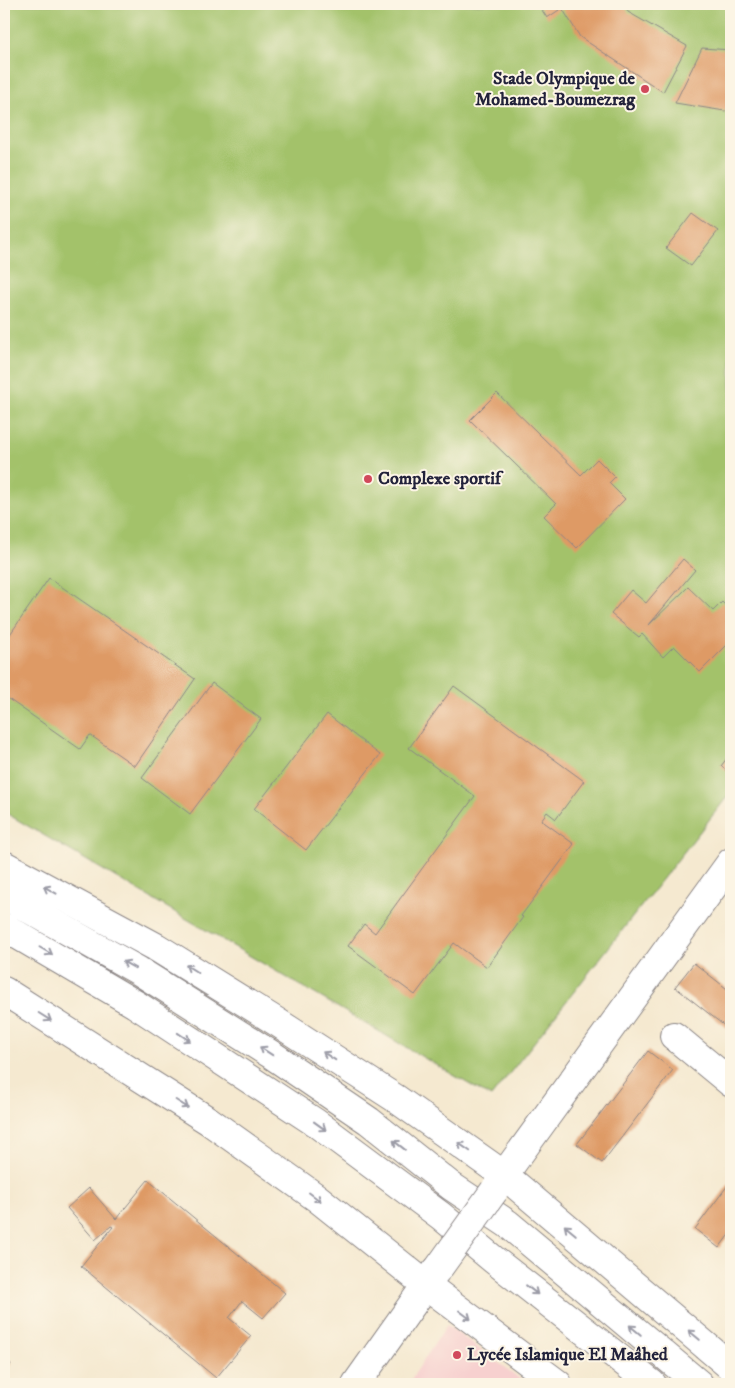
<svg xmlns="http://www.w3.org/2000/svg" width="735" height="1388" font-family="'IM FELL DW Pica',serif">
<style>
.built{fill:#f7d0cf}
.green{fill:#a3c26a;stroke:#627252}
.building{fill:#de9a65}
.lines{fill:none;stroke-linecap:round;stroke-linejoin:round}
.minor-casing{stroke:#8c8686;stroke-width:30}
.major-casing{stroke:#8c8686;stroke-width:30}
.highway-casing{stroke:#8c8686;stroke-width:30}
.minor{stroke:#fff;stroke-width:28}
.major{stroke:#fff;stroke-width:28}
.highway{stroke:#fff;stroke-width:28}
.major-bridge-casing{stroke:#8c8686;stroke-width:30;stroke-linecap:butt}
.major-bridge{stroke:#fff;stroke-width:28}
.oneway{stroke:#9c9ca7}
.poi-dot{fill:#d1495b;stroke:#fcf5e5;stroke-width:2}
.labels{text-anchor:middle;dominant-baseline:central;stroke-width:4;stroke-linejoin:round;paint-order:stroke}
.poi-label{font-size:18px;font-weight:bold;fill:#22223b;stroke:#fcf5e5;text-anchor:start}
</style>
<rect width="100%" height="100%" fill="#fcf5e5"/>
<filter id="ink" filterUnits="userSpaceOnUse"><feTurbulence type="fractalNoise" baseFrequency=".02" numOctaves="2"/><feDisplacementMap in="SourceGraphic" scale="10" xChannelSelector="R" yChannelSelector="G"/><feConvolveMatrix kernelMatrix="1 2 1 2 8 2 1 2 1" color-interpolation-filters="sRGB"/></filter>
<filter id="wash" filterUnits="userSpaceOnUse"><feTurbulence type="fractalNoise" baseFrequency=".0096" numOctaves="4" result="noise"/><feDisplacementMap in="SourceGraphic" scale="20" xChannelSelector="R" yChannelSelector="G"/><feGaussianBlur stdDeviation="1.12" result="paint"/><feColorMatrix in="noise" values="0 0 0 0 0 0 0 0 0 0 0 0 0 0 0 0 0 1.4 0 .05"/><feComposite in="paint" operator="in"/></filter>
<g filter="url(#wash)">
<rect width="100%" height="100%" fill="#f5e9d0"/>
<!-- built -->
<path class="built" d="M447 1325 527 1384H408Z"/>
<!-- green -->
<path class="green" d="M4 4H731V792L491 1097 4 812Z"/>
<g id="blocks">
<!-- building -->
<path class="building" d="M538 4H623L628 12 687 46 663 92 580 37 562 8 547 18Z
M702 48 731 50V112L675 103Z
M693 213 718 231 691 266 666 248Z
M497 393 581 475 597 459 615 477 609 483 625 499 577 548 544 516 556 504 470 420Z
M683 559 695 570 648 626 688 587 713 611 722 602 731 611V641L700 672 674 646 663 657 642 634 639 637 611 614 631 590 646 603Z
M49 578 195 679 135 766 90 735 80 749 4 696V643Z
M212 683 261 719 190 814 142 778Z
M454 686 584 781 556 819 547 812 541 820 574 844 521 916 523 917 487 967 454 943 415 995 348 946 364 924 375 933 475 796 409 748Z
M327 714 380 755 306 850 254 809Z
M731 753V775L721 766Z
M694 963 731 992V1031L675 987Z
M648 1051 673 1070 602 1163 577 1144Z
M148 1180 285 1293 263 1318 242 1301 229 1318 251 1336 216 1378 81 1266 113 1227 111 1226 95 1240 67 1208 89 1188 116 1219Z
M731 1181V1232L719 1248 695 1229Z
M4 1358 11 1364 4 1373Z"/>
</g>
</g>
<g filter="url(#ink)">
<use href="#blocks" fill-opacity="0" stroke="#8c8686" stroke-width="1"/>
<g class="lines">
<!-- minor casing -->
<g class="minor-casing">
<path id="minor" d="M674 1036 731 1083
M504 1175 731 862"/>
</g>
<!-- major casing -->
<g class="major-casing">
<path id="major" d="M4 865 156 947 277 1022 395 1098 504 1175 731 1367
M4 991 209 1121 317 1198 426 1285 558 1384
M356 1384 436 1271"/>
</g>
<!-- highway casing -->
<g class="highway-casing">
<path id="highway" d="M4 895 139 971 272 1055 369 1121 451 1186 508 1224 699 1384
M4 927 135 1004 316 1123 441 1216 494 1260 652 1384"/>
</g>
<!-- minor -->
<use href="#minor" class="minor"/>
<!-- major -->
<use href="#major" class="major"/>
<!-- highway -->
<use href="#highway" class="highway"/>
<!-- major-bridge casing -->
<g class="major-bridge-casing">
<path id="major-bridge" d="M438 1269 494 1191"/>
</g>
<!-- major-bridge -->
<use href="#major-bridge" class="major-bridge"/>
</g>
<!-- one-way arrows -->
<defs><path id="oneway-shaft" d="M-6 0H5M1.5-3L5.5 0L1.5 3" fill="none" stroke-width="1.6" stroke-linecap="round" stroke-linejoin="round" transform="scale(1.25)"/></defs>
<g class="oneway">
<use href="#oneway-shaft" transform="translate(50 890) rotate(-151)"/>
<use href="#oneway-shaft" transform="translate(46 951) rotate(30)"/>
<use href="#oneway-shaft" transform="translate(129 965) rotate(-151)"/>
<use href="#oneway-shaft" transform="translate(192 969) rotate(-148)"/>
<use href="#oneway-shaft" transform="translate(45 1017) rotate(32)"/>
<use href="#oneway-shaft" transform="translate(184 1037) rotate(34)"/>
<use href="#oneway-shaft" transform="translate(266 1051) rotate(-147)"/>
<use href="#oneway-shaft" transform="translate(329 1056) rotate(-147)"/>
<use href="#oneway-shaft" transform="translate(182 1104) rotate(32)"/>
<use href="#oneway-shaft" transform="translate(320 1126) rotate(36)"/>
<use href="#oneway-shaft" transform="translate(399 1145) rotate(-142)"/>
<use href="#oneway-shaft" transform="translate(464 1147) rotate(-145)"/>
<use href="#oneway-shaft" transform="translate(315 1197) rotate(37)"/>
<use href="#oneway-shaft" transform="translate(570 1230) rotate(-140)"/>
<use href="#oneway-shaft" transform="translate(532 1290) rotate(38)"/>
<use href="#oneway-shaft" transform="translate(465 1315) rotate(37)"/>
<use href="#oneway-shaft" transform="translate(635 1330) rotate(-140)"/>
<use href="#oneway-shaft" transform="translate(694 1335) rotate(-140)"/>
</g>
</g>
<!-- markers -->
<g class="poi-dot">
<circle cx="645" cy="89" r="5"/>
<circle cx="368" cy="479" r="5"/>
<circle cx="457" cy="1355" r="5"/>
</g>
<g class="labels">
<!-- poi labels -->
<g class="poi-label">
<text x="635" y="79" text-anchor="end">Stade Olympique de<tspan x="635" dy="21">Mohamed-Boumezrag</tspan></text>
<text x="378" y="479">Complexe sportif</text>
<text x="467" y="1355">Lycée Islamique El Maâhed</text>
</g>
</g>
<!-- margin -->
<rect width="735" height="1388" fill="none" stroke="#fcf5e5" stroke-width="20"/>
</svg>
